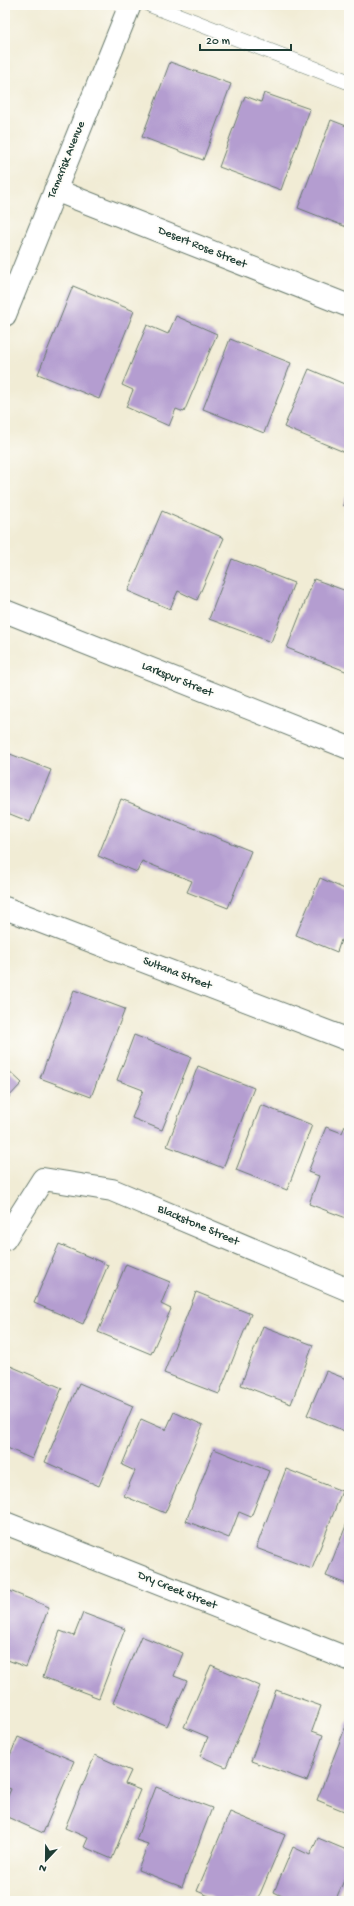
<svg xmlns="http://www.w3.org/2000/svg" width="354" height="1906" font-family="'Gochi Hand',sans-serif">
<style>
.building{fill:#b49dd0}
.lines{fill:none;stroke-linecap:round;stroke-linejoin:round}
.service-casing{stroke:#687a6c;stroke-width:16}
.minor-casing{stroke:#687a6c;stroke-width:24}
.service{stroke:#fff;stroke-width:15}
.minor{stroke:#fff;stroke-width:22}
.labels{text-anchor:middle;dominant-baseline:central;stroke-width:4;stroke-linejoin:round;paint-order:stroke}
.street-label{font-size:12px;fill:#1f3d34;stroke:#fdfcf7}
</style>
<rect width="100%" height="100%" fill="#fdfcf7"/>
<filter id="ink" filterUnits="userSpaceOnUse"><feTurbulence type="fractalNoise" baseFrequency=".025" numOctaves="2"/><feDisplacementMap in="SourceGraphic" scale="8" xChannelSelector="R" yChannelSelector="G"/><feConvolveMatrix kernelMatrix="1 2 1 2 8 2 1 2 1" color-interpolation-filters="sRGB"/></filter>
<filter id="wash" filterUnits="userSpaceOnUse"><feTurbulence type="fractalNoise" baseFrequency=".012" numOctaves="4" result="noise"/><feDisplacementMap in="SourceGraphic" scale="16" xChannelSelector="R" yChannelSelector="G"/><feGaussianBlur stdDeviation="0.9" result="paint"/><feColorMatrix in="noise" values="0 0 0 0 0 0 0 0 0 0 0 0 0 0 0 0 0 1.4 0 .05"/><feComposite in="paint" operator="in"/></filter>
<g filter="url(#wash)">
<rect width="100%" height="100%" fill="#f1ecd5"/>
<g id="blocks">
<!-- building -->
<path class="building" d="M170 62 231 84 203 160 142 137Z
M264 93 310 109 281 190 219 167 245 96 261 102Z
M331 120 349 127V228L298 208Z
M73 286 134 311 99 399 38 374Z
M176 316 217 334 184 412 176 409 169 426 126 407 133 390 122 385 147 325 168 334Z
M230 339 291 363 264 433 203 409Z
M309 369 349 386V440L344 452 284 427Z
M349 489V507L343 505Z
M162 511 224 538 197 600 178 591 170 609 128 591Z
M232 559 294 583 271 642 209 619Z
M314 579 349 592 348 672 287 648Z
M5 752 51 770 30 822 5 812Z
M121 799 251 851 228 908 187 892 192 881 142 861 137 872 98 856Z
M320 878 349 891V944L341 940 337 952 296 935Z
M74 990 125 1009 91 1097 40 1078Z
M134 1035 191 1057 162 1130 132 1118 143 1090 117 1080Z
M198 1066 254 1088 223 1168 167 1146Z
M5 1067 22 1083 5 1101Z
M261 1105 312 1125 287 1190 236 1170Z
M345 1126 349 1127V1219L309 1204 319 1176 308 1172 326 1127 342 1133Z
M59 1244 108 1265 83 1324 34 1303Z
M126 1264 170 1282 161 1304 171 1309 151 1354 98 1332Z
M196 1292 251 1314 219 1394 164 1373Z
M263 1326 313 1345 291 1404 241 1385Z
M8 1365 62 1388 32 1459 5 1447V1371Z
M326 1371 349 1380V1433L307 1415Z
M79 1383 133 1406 99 1486 45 1462Z
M174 1412 203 1425 165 1513 124 1496 135 1471 122 1465 141 1419 166 1430Z
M214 1449 269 1471 251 1517 239 1512 229 1538 186 1521Z
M286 1469 342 1491 312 1569 256 1548Z
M349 1518V1585L326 1576Z
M5 1589 49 1607 26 1667 5 1659Z
M83 1613 125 1629 99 1698 43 1677 60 1631 74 1636Z
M141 1636 183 1653 174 1676 187 1681 167 1726 113 1703Z
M211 1665 260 1686 226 1767 200 1756 208 1737 184 1727Z
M276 1690 321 1706 312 1731 323 1735 307 1781 251 1761Z
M349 1718V1813L317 1800Z
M18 1737 74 1761 43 1833 5 1816V1803L11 1789 5 1787V1767Z
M95 1755 131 1771 125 1784 140 1790 112 1859 84 1847 88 1838 65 1828Z
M156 1787 212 1808 182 1887 138 1870 148 1844 136 1840Z
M230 1812 285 1835 257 1901H221L197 1891Z
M318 1838 349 1851V1869L335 1901H285L286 1898 274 1892 293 1847 310 1855Z"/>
</g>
</g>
<g filter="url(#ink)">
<use href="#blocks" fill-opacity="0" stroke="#687a6c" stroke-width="1"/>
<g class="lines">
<!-- service casing -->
<g class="service-casing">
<path id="service" d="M151 5 349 82"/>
</g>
<!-- minor casing -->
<g class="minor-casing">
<path id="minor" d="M55 190 349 306
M5 315 130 5
M5 611 349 748
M5 908 349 1040
M5 1239 43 1179 112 1190 349 1290
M5 1523 349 1659"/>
</g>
<!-- service -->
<use href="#service" class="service"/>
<!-- minor -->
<use href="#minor" class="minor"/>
</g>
</g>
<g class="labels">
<!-- street labels -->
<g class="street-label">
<text transform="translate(67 160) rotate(-68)">Tamarisk Avenue</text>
<text transform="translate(202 248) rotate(22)">Desert Rose Street</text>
<text transform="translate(177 680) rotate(22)">Larkspur Street</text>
<text transform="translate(177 974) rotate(21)">Sultana Street</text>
<text transform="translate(198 1226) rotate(23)">Blackstone Street</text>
<text transform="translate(177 1591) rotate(22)">Dry Creek Street</text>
</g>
</g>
<!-- margin -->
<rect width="354" height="1906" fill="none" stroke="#fdfcf7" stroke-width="20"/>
<!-- north arrow -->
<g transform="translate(46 1860) rotate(202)" stroke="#fdfcf7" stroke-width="3" paint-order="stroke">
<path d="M0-3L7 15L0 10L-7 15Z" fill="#1f3d34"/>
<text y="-6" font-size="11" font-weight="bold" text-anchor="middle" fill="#1f3d34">N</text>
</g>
<!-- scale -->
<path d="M200 44v6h91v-6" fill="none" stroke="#1f3d34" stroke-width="2"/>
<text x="206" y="44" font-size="12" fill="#1f3d34" stroke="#fdfcf7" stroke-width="3" paint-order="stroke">20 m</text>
</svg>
